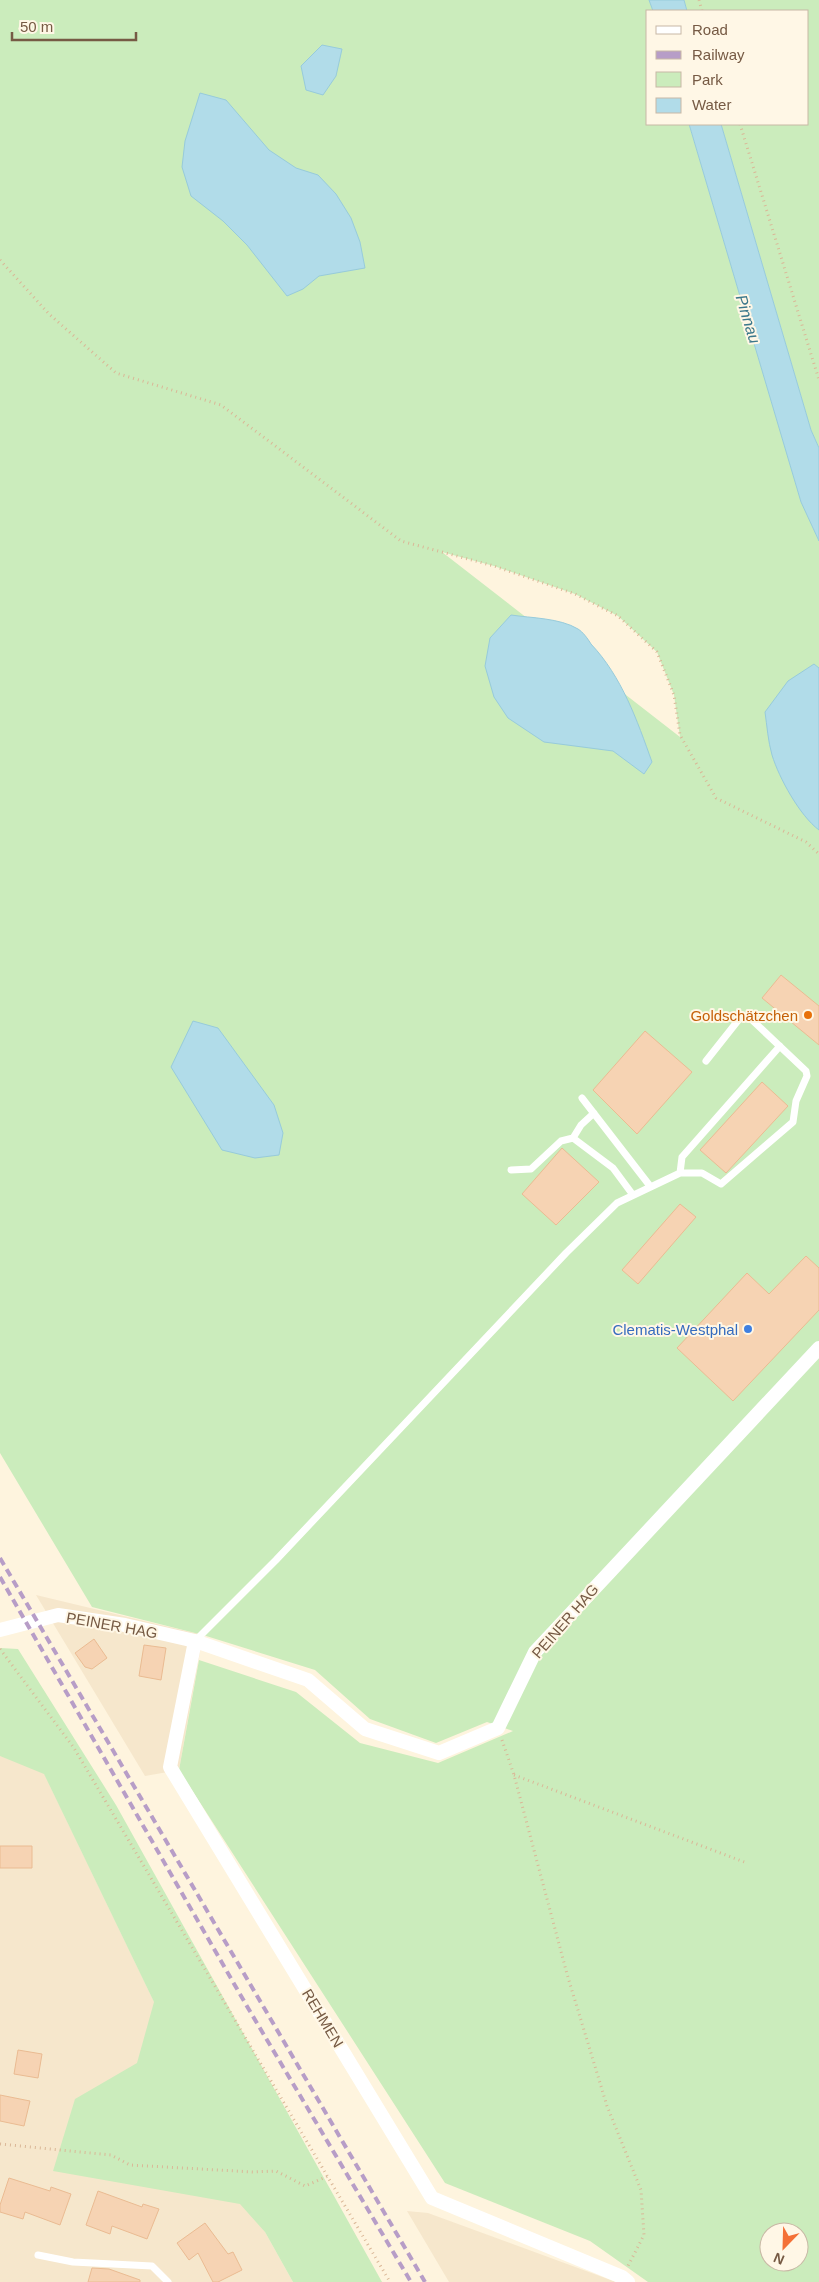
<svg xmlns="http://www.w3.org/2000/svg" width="819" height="2282" font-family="Arial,sans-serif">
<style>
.residential{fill:#f6e7cc}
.green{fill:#cbecbc;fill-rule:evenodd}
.water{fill:#b1dce9;stroke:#97cbdb}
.building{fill:#f6d3b3;stroke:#eabb92}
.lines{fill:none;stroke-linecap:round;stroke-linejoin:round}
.path{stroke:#dab797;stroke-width:3;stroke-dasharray:1 4;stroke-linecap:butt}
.service{stroke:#fff;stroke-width:7}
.minor{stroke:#fff;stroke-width:14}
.rail{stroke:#b79dc7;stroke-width:4;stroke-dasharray:8 5;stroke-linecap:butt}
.food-dot{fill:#e8710a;stroke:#fff7e6;stroke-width:2}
.shop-dot{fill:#3f7fe0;stroke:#fff7e6;stroke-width:2}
.labels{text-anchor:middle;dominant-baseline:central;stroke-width:4;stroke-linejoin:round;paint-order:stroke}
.food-label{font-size:15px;fill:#c56008;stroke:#fff7e6;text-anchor:end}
.shop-label{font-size:15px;fill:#366cbe;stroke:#fff7e6;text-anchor:end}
.street-label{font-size:15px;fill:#765a44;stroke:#fff7e6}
.water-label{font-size:16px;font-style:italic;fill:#3c788b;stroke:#fff7e6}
</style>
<rect width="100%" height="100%" fill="#fef4de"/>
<!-- residential -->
<path class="residential" d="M36 1595 203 1635 179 1770 145 1776Z
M0 1682 265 2232 293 2282H0Z
M407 2211 428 2213 616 2282H449Z"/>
<!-- green -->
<path class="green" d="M0 0H649L653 11H648V124H689L801 501 819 541V2282H648L590 2241 445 2183 179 1770 199 1660 296 1692 360 1743 438 1763 513 1731 487 1722 436 1743 370 1719 315 1670 203 1635 92 1607 0 1453ZM442 552 494 566 575 594 618 616 657 652 674 695 680 737ZM769 2232H799V2262H769Z
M684 0H819V448L811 430 721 124H808V11H687Z
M0 1648 18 1649 116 1805 382 2282H293L265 2232 240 2204 53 2171 75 2099 137 2063 154 2002 44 1774 0 1756Z"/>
<!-- water -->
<path class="water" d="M649 0H684L687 11H653Z
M322 45 342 49 336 76 323 95 306 90 301 66Z
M200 93 226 100 269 150 296 168 318 175 336 194 351 218 360 242 365 268 319 276 303 289 287 296 247 245 223 221 191 196 182 167 185 141Z
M689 124H721L811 430 819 448V541L801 502Z
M511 615C531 618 560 618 578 629 583 632 588 639 591 644 622 677 637 720 652 762L644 774 613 751 544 742 508 718 494 697 485 666 490 638Z
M814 664 819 668V830C800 816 779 778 772 755 768 741 767 726 765 712L788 681Z
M193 1021 218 1028 274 1105 283 1133 279 1155 255 1158 222 1150 171 1067Z"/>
<!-- building -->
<path class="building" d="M781 975 819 1006V1045L762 998Z
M645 1031 692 1072 637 1134 593 1090Z
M762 1082 788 1106 726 1173 700 1150Z
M562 1148 599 1182 556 1225 522 1194Z
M680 1204 696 1217 638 1284 622 1270Z
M806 1256 819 1268V1310L733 1401 677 1348 747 1273 769 1294Z
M94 1639 107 1658 92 1669 85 1667 75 1653Z
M144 1645 166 1648 161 1680 139 1676Z
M0 1846H32V1868H0Z
M18 2050 42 2054 38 2078 14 2074Z
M0 2095 30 2101 24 2126 0 2121Z
M9 2178 50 2191 51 2187 71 2194 60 2225 25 2212 23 2219 0 2212V2205Z
M98 2191 142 2207 143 2204 159 2209 147 2239 112 2226 110 2234 86 2225Z
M205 2223 228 2254 233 2252 242 2270 218 2282H213L198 2253 189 2260 177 2243Z
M92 2268 109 2269 140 2280V2282H88Z"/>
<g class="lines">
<!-- path -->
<path class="path" d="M699 0 702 11
M740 124 819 380
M0 260 49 314 116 373 221 405 401 541 494 566 575 594 618 616 657 652 674 695 680 735 716 798 806 842 819 854
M0 1649 74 1748 390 2282
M502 1740 514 1775 567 1974 607 2106 641 2190 644 2235 628 2266
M514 1775 747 1863
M0 2144 111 2155 130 2165 253 2172 276 2171 305 2186 328 2176"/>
<!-- service -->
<path class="service" d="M582 1098 650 1186
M573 1138 581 1125 594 1113
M511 1170 531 1169 561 1141 573 1138 613 1168 633 1195
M680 1173 682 1157 780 1046
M195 1641 276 1560 566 1253 617 1203 680 1173H702L721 1184 793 1122 796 1101 807 1076 806 1071 751 1019 740 1018 706 1061
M38 2255 73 2262 152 2266 168 2282"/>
<!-- minor -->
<path class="minor" d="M0 1630 58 1615 125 1625 195 1641 308 1680 365 1729 439 1753 498 1728 535 1652 819 1348
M195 1641 170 1767 432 2198 622 2277 628 2282"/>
<!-- rail -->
<path class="rail" d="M0 1558 425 2282
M0 1577 248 2008 411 2282"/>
</g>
<!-- markers -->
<circle class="food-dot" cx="808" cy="1015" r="5"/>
<circle class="shop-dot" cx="748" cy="1329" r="5"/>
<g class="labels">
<!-- food labels -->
<g class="food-label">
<text x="798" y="1015">Goldschätzchen</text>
</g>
<!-- shop labels -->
<g class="shop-label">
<text x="738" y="1329">Clematis-Westphal</text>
</g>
<!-- street labels -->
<g class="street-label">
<text transform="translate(565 1621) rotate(-49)">PEINER HAG</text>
<text transform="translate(112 1625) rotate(10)">PEINER HAG</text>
<text transform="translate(323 2018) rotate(59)">REHMEN</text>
</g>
<!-- water labels -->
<g class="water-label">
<text transform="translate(748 319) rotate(73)">Pinnau</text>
</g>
</g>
<!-- legend -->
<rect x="646" y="10" width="162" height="115" fill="#fff7e6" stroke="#c8b8a5"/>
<rect x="656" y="26" width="25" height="8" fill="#ffffff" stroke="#c8b8a5"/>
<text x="692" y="35" font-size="15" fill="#765a44">Road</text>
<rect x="656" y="51" width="25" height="8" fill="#b79dc7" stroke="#c8b8a5"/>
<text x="692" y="60" font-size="15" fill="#765a44">Railway</text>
<rect x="656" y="72" width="25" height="15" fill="#cbecbc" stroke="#c8b8a5"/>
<text x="692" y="85" font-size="15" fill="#765a44">Park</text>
<rect x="656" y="98" width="25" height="15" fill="#b1dce9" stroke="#c8b8a5"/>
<text x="692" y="110" font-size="15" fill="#765a44">Water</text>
<!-- north arrow -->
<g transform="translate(784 2247) rotate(203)"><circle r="24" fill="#fff7e6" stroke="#c8b8a5"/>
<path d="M0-4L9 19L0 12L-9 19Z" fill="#f47137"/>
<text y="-8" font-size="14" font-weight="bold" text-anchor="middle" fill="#765a44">N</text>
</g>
<!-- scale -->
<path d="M12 32v8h124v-8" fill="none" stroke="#765a44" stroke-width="2.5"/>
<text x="20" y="32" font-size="15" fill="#765a44" stroke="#fff7e6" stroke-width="4" paint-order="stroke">50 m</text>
</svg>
